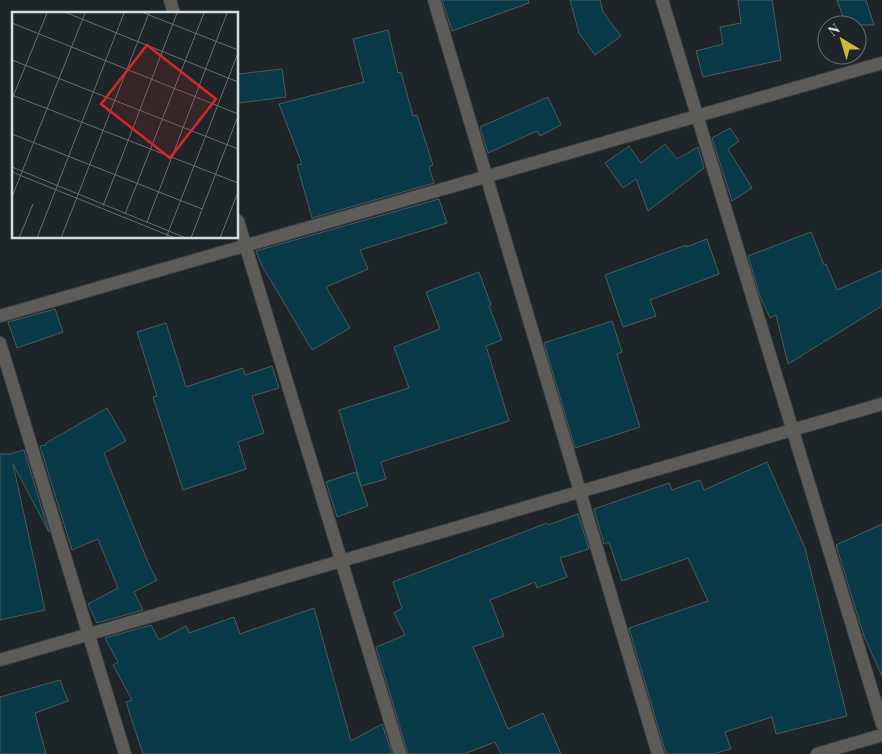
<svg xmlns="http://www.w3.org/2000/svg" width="882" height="754" font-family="'Playfair Display',serif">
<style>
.building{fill:#083a48;stroke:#4f595c}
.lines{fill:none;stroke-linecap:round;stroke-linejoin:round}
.minor-casing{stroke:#3b4245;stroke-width:14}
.minor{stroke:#5d5c59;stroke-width:12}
.inset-road{fill:none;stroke:#676e71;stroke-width:1}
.view{fill:#d62828;fill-opacity:0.15;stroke:#d62828;stroke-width:2.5}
.inset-edge{fill:none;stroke:#d7dcde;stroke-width:2.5}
</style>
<rect width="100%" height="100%" fill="#1d2528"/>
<!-- building -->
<path class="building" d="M442 0H528L529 3 452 31Z
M570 0H600L603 12 621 36 595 55 579 33Z
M738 0H772L781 60 703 77 696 51 723 44 720 27 741 23Z
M837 0H866L874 25H846Z
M388 30 398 73 401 72 413 116 417 115 433 165 429 167 434 183 312 218 297 165 302 164 279 104 364 82 353 39Z
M282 69 286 97 238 103V74Z
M548 97 561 125 540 136 537 131 488 153 480 127Z
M730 128 739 141 728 149 752 188 732 201 712 138Z
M665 144 677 159 698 147 704 168 648 211 636 179 623 188 605 163 629 146 641 163Z
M439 199 447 223 360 250 368 269 326 287 350 328 312 350 261 264 256 251Z
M811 232 824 265 826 264 837 290 882 270V306L788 364 776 315 770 318 760 296 748 256Z
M707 239 719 274 650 300 656 316 623 327 605 275 686 245V247Z
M479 272 491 305 489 306 502 340 486 346 509 421 381 462 386 479 361 486 339 410 409 388 394 347 440 329 426 292Z
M55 309 63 332 17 348 8 322Z
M612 321 622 352 617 354 640 427 575 448 544 343Z
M166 323 186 387 243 368 245 375 272 366 279 388 252 396 264 433 238 442 246 469 183 490 153 397 157 396 137 332Z
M107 408 126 441 104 453 149 565 157 580 134 592 143 610 97 623 88 604 118 588 98 539 72 550 40 446 46 445V443Z
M24 450 49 532 13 464 45 610 0 620V454H10Z
M767 462 805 548 847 716 776 734 772 717 725 732 731 749 713 754H666L629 628 708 601 688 558 622 581 609 542 604 544 594 509 669 483 672 490 700 480 704 490Z
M356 472 368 506 337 517 326 482Z
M578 514 589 549 560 558 567 577 537 588 535 582 490 600 504 636 473 647 508 729 543 713 561 754H501L495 742 464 754H408L376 647 405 635 394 613 402 608 393 582 547 523 548 525Z
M882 524V676L864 636 836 545Z
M314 608 351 741 382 724 392 754H143L126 702 132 700 113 665 118 662 105 638 151 625 159 640 186 626 189 633 234 617 240 634Z
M60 680 68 701 35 713 46 754H0V697Z"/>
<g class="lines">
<!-- minor casing -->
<g class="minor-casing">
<path id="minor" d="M170 0 174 14
M434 0 658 754
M662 0 882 724
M238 221 400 754
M0 316 882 63
M0 343 125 754
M0 660 882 404
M817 754 882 735"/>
</g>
<!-- minor -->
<use href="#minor" class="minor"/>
</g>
<!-- overview -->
<g transform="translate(12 12)">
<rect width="226" height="226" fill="#1d2528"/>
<path class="inset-road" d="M55 1 226 70M132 1 226 38M0 11 226 102M0 48 226 137M0 83 226 171M0 87 35 1M0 122 190 197M0 155 174 226M0 160 163 226M0 185 73 1M91 194 165 1M113 202 192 1M135 210 215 1M7 226 21 192M25 226 112 1M49 226 137 1M154 226 226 41M179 226 226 104M208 226 226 180"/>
<path class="view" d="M135 33 204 87 158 146 89 92Z"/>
<rect width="226" height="226" class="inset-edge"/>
</g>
<!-- north arrow -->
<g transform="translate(842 40) rotate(322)"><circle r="24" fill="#1d2528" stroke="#676e71"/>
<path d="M0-4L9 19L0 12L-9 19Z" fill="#ccb938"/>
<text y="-8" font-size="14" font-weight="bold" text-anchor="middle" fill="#d7dcde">N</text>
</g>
</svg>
